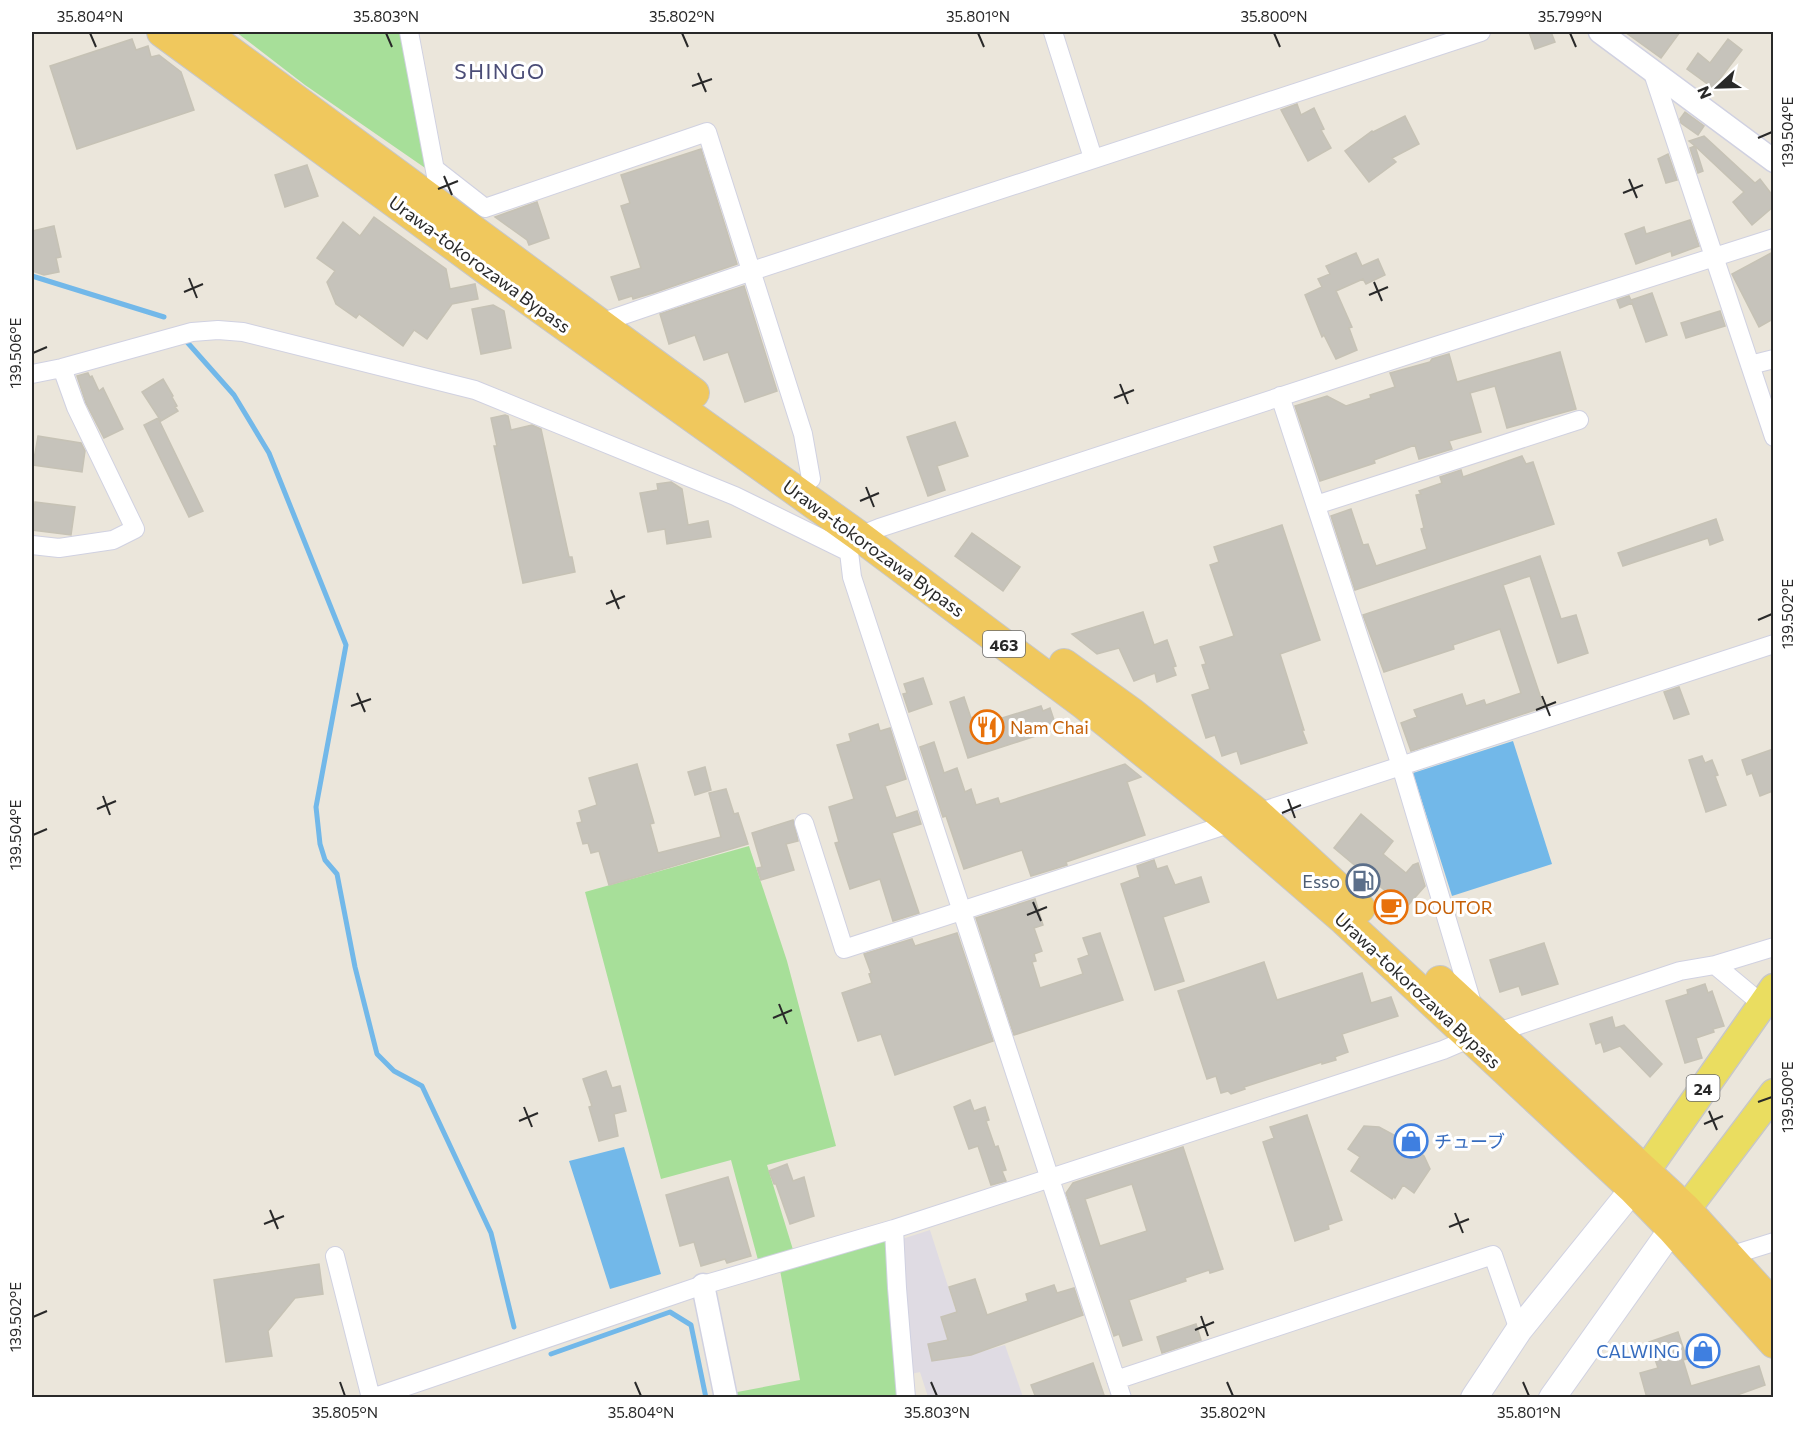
<svg xmlns="http://www.w3.org/2000/svg" width="1805" height="1429" font-family="Commissioner,'Noto Sans JP',sans-serif">
<style>
.industrial{fill:#dfdbe3}
.green{fill:#a7df99}
.water{fill:#72b8e9}
.lines{fill:none;stroke-linecap:round;stroke-linejoin:round}
.stream{stroke:#72b8e9;stroke-width:5}
.building{fill:#c6c3bb;stroke:#c6c2b5;stroke-width:1.5;fill-rule:evenodd}
.minor-casing{stroke:#d0d1e1;stroke-width:20}
.tertiary-casing{stroke:#d0d1e1;stroke-width:25}
.secondary-casing{stroke:#d0d1e1;stroke-width:28}
.primary-casing{stroke:#c7c7c7;stroke-width:31}
.trunk-casing{stroke:#c7c7c7;stroke-width:32}
.minor{stroke:#fff;stroke-width:18}
.tertiary{stroke:#fff;stroke-width:22}
.secondary{stroke:#fff;stroke-width:26}
.primary{stroke:#eadd60;stroke-width:28}
.trunk{stroke:#f0c85d;stroke-width:30}
.ticks{fill:none;stroke:#292929;stroke-width:2}
.labels{text-anchor:middle;dominant-baseline:central;stroke-width:6;stroke-linejoin:round;paint-order:stroke}
.shield{fill:#fff;stroke:#696969;stroke-width:1.5}
.shield-label{font-size:16px;font-weight:bold;fill:#292929}
.street-label{font-size:18px;fill:#292929;stroke:#fff}
.food-label{font-size:18px;fill:#c56008;stroke:#fff;text-anchor:start}
.service-label{font-size:18px;fill:#4e5e75;stroke:#fff;text-anchor:end}
.shop-label{font-size:18px;fill:#366cbe;stroke:#fff;text-anchor:start}
.quarter-label{font-size:21px;letter-spacing:1.5px;fill:#4b4d77;stroke:#fff}
.neatline{fill:none;stroke:#292929;stroke-width:2}
.ticks-label{font-size:15px;text-anchor:middle;fill:#292929}
</style>
<rect width="100%" height="100%" fill="#ebe6db"/>
<!-- industrial -->
<path class="industrial" d="M930 1230 970 1355 1005 1345 1023 1397H928L920 1372 911 1374 902 1239Z"/>
<!-- green -->
<path class="green" d="M236 32H404L431 172 305 85Z
M749 846 787 961 836 1146 767 1165 798 1266 886 1240 902 1397H733L732 1393 800 1380 780 1270 758 1260 731 1160 661 1179 585 892Z"/>
<!-- water -->
<path class="water" d="M1513 741 1552 864 1452 896 1413 773Z
M624 1147 661 1274 610 1289 569 1161Z"/>
<g class="lines">
<!-- stream -->
<path class="stream" d="M32 276 164 317
M187 342 234 395 269 453 346 645 316 807 320 844 325 860 337 874 355 967 377 1054 394 1071 422 1086 491 1233 514 1327
M551 1354 670 1312 691 1325 706 1398"/>
</g>
<!-- building -->
<path class="building" d="M1529 32H1551L1555 42 1535 49Z
M1625 32H1680L1661 58Z
M132 39 136 50 148 46 151 57 159 55 181 72 194 110 77 149 50 66Z
M1728 39 1742 50 1713 88 1687 69 1698 53 1710 63Z
M1297 104 1301 115 1314 108 1324 129 1321 130 1331 148 1308 161 1281 110Z
M1685 112 1704 126 1698 135 1681 123 1680 119Z
M1405 116 1419 144 1392 158 1396 162 1369 182 1345 151 1372 131 1373 132Z
M1704 136 1755 183 1760 179 1773 196V207L1752 225 1733 202 1744 192 1695 146 1703 171 1698 173 1690 148 1695 146 1689 141Z
M701 149 737 264 653 293 633 299 632 296 619 300 611 277 641 268 621 206 630 203 621 175Z
M1668 154 1677 180 1666 183 1658 159Z
M307 165 318 196 285 207 275 175Z
M537 202 549 238 529 245 527 240 495 217Z
M374 217 446 269 450 289 475 284 478 299 452 304 427 339 414 330 403 346 359 314 356 318 336 304 327 282 335 271 317 258 343 222 360 236Z
M1690 220 1699 246 1672 256 1671 251 1636 264 1625 234 1644 227 1646 234Z
M54 226 61 257 56 258 59 272 44 275 32 271V231Z
M1773 252V319L1759 327 1732 274Z
M1356 253 1362 266 1378 259 1385 275 1366 284 1363 279 1336 291 1352 327 1349 328 1357 350 1336 359 1324 335 1322 337 1305 295 1322 287 1318 279 1330 274 1326 266Z
M744 286 777 391 745 402 728 352 704 360 695 335 669 344 660 314Z
M1652 293 1667 335 1646 342 1632 303 1620 308 1617 300 1629 296 1631 300Z
M493 305 504 311 511 348 481 354 472 309Z
M1720 311 1725 326 1686 338 1681 323Z
M1560 352 1576 409 1507 428 1495 386 1470 393 1481 432 1449 441 1452 449 1419 459 1415 445 1374 460 1375 463 1320 481 1295 406 1327 396 1346 406 1371 398 1370 395 1395 387 1390 373 1430 362 1432 359 1449 354 1457 382Z
M88 373 90 377 92 376 99 391 103 388 123 429 104 438 86 403 77 376Z
M163 379 173 396 172 397 177 406 175 407 178 411 161 421 142 392Z
M505 415 508 416 511 430 532 425 541 429 569 557H572L575 572 523 583 494 446H497L491 418Z
M158 418 203 511 189 517 144 425Z
M955 422 968 456 937 466 945 490 928 496 907 437Z
M38 436 81 443 85 451 82 472 33 465Z
M1522 456 1526 464 1533 462 1554 524 1355 590 1331 516 1351 509 1363 545 1368 544 1376 566 1427 549 1421 529 1424 528 1416 495 1421 494 1419 491 1442 483 1440 477 1461 470 1463 477Z
M671 482 682 489 688 525 708 521 711 537 667 544 665 529 648 532 640 493 658 490 657 484Z
M35 502 75 507 71 535 32 530Z
M1716 519 1723 540 1710 545 1708 538 1623 566 1618 553Z
M1282 525 1320 640 1280 654 1304 730H1302L1307 743 1241 764 1237 751 1222 756 1215 735 1206 738 1192 695 1210 689 1202 665 1206 664 1200 647 1234 636 1210 565 1219 562 1214 547Z
M972 533 1020 567 1003 591 955 556Z
M1540 556 1561 619 1576 615 1588 653 1558 663 1530 576 1503 585 1544 707 1411 751 1401 723 1417 717 1414 710 1462 694 1466 706 1484 700 1486 705 1521 693 1500 629 1453 645 1454 649 1384 672 1363 615Z
M1143 612 1154 645 1167 640 1176 666 1173 667 1176 675 1157 682 1155 673 1134 681 1119 648 1097 654 1072 634Z
M923 678 932 704 909 712 903 694 907 693 904 684Z
M1679 687 1689 714 1674 719 1664 692Z
M964 697 971 718 980 715 983 724 1041 706 1043 711 1050 708 1057 729 968 758 950 702Z
M878 724 880 731 890 728 906 779 885 786 896 818 917 811 921 824 892 833 919 913 893 921 880 879 850 889 835 843 839 842 829 807 854 799 837 745 851 741 849 734Z
M934 742 944 773 957 768 965 792 971 789 976 805 998 798 1000 804 1125 764 1141 777 1127 782 1145 835 1066 862 1067 865 1031 876 1022 850 964 869 946 816 943 817 920 747Z
M1773 749V791L1760 796 1752 773 1747 775 1742 760Z
M1702 756 1705 763 1712 760 1718 775 1715 776 1726 805 1706 812 1689 760Z
M637 764 654 823 650 824 658 853 721 837 709 793 726 789 734 814 738 813 748 844 609 885 599 851 591 853 588 843 583 844 577 823 582 822 579 811 597 805 589 778Z
M705 767 711 790 695 795 688 772Z
M1361 814 1393 841 1383 854 1406 873 1413 865 1418 863 1425 886 1404 910 1387 896 1389 894 1334 848Z
M793 820 798 841 786 844 794 870 761 880 757 868 762 867 752 833Z
M1154 860 1157 869 1167 866 1175 885 1201 877 1209 902 1163 917 1184 981 1155 990 1121 884 1140 877 1137 866Z
M1035 899 1043 925 1034 928 1042 951 1034 954 1036 961 1032 962 1040 988 1083 974 1078 959 1089 955 1083 938 1100 933 1123 1000 1014 1035 976 918Z
M957 933 993 1041 895 1075 881 1034 858 1041 842 993 872 983 869 974 871 973 864 954 912 939 915 946Z
M1544 943 1558 984 1522 995 1519 986 1500 992 1490 960Z
M1264 962 1277 1000 1362 973 1371 1003 1391 997 1398 1016 1342 1034 1348 1052 1337 1056 1335 1057 1336 1060 1322 1064V1062L1244 1087 1245 1089 1231 1094 1228 1091 1221 1093 1216 1076 1207 1079 1178 991Z
M1705 984 1708 993 1712 991 1724 1026 1713 1029 1714 1032 1696 1038 1702 1058 1685 1063 1666 1001 1688 994 1687 990Z
M1612 1017 1615 1028 1624 1025 1662 1064 1650 1077 1620 1046 1604 1052 1601 1042 1596 1044 1590 1024Z
M606 1071 612 1088 620 1086 626 1111 614 1114 618 1136 599 1141 589 1107 592 1106 583 1079Z
M970 1100 974 1111 985 1107 989 1120 986 1121 995 1147 998 1146 1006 1170 1002 1171 1006 1181 991 1185 978 1146 969 1149 954 1107Z
M1307 1115 1342 1220 1328 1225 1329 1229 1295 1241 1263 1142 1274 1138 1270 1127Z
M1364 1126 1379 1127 1409 1143 1424 1156 1430 1169 1414 1193 1403 1185 1395 1198 1394 1196 1392 1199 1351 1171 1360 1157 1348 1149Z
M1183 1147 1223 1269 1210 1273 1209 1270 1185 1278 1186 1281 1129 1300 1142 1340 1123 1346 1119 1334 1114 1336 1066 1193 1073 1183ZM1132 1184 1147 1231 1100 1246 1085 1199Z
M787 1164 793 1181 804 1177 814 1216 790 1224 776 1184H774L769 1171Z
M728 1177 751 1256 727 1263 725 1259 701 1266 694 1242 680 1246 666 1195Z
M319 1264 323 1294 295 1298 268 1331 272 1356 226 1362 214 1280Z
M975 1279 987 1315 1028 1301 1026 1294 1054 1285 1057 1293 1074 1288 1083 1315 971 1355 932 1361 928 1344 948 1340 941 1317 957 1312 949 1287Z
M1196 1324 1201 1340 1162 1353 1157 1337Z
M1678 1332 1687 1359 1683 1360 1691 1386 1759 1366 1765 1385 1729 1398H1647L1640 1373 1658 1368 1649 1342Z
M1093 1363 1105 1398H1036L1031 1385Z"/>
<g class="lines">
<!-- minor casing -->
<g class="minor-casing">
<path id="minor" d="M409 32 437 181
M1053 32 1093 158
M1652 70 1774 437
M435 169 485 208 707 132 803 434 811 479
M600 323 752 271 1481 32
M1750 365 1774 359
M32 374 62 368 192 332 218 330 243 332 475 390 735 496 849 552
M1280 396 1401 766 1474 1010
M1316 505 1579 420
M32 545 59 548 113 540 135 529 76 407 62 368
M1257 813 1774 644
M804 823 844 949 1232 823
M1715 965 1774 947
M1495 1033 1680 971 1715 965 1762 1004
M894 1229 897 1288 906 1398
M335 1256 371 1398
M1729 1256 1774 1242
M1116 1380 1493 1255 1519 1330
M372 1398 703 1285 894 1229 1443 1050 1471 1038
M1122 1398 852 577 849 552 859 536 879 528 1420 351 1774 238"/>
</g>
<!-- tertiary casing -->
<g class="tertiary-casing">
<path id="tertiary" d="M1600 32 1774 161
M703 1285 726 1398"/>
</g>
<!-- secondary casing -->
<g class="secondary-casing">
<path id="secondary" d="M1474 1398 1519 1330 1633 1189
M1552 1398 1672 1229"/>
</g>
<!-- primary casing -->
<g class="primary-casing">
<path id="primary" d="M1633 1189 1774 988
M1672 1228 1774 1093"/>
</g>
<!-- trunk casing -->
<g class="trunk-casing">
<path id="trunk" d="M162 32 487 270 859 536 1085 705 1232 823 1344 920 1633 1189 1672 1229 1774 1343
M204 32 694 393
M1064 664 1132 713 1257 813 1360 908
M1440 981 1686 1209 1774 1306"/>
</g>
<!-- minor -->
<use href="#minor" class="minor"/>
<!-- tertiary -->
<use href="#tertiary" class="tertiary"/>
<!-- secondary -->
<use href="#secondary" class="secondary"/>
<!-- primary -->
<use href="#primary" class="primary"/>
<!-- trunk -->
<use href="#trunk" class="trunk"/>
</g>
<!-- ticks -->
<path class="ticks" d="M90 33 96 47M386 33 392 47M682 33 688 47M978 33 984 47M1274 33 1280 47M1570 33 1576 47M698 73 706 92M692 86 712 79M1758 138 1772 132M444 176 452 195M1629 179 1637 198M438 189 458 181M1623 193 1643 185M189 278 197 298M1374 282 1382 301M184 292 203 284M1369 295 1388 287M33 353 47 347M1120 384 1128 404M1114 398 1134 390M866 487 874 507M860 501 879 493M611 590 619 609M606 604 625 596M1758 620 1772 614M357 693 365 712M1542 696 1550 716M351 706 371 699M1536 710 1556 702M103 796 110 815M1288 799 1295 818M97 809 116 801M1282 813 1301 805M33 835 47 829M1033 902 1041 921M1027 915 1047 907M779 1004 787 1024M773 1018 792 1010M1758 1102 1772 1097M524 1107 532 1127M1709 1111 1717 1130M519 1121 538 1113M1704 1124 1723 1116M270 1210 278 1229M1455 1213 1463 1233M264 1224 284 1216M1449 1227 1469 1219M1201 1316 1208 1336M33 1317 47 1311M1195 1330 1214 1322M340 1382 345 1396M635 1382 641 1396M931 1382 937 1396M1227 1382 1233 1396M1523 1382 1529 1396"/>
<!-- icons -->
<defs>
<g id="restaurant-ring" transform="scale(1.725)"><circle r="9.5" fill="#fff" stroke="#e8710a" stroke-width="1.5"/><path d="M-5-6h1v4h1v-4h1v4h1v-4h1v5L-1.5 .5V6h-2V.5L-5-1ZM5-6V6H3V1.5H1.5Q1.5-4 5-6Z" fill="#e8710a"/></g>
<g id="fuel-ring" transform="scale(1.725)"><circle r="9.5" fill="#fff" stroke="#5c6f8a" stroke-width="1.5"/><path d="M-5.5-6h7V0h2V4h1.3V-2.5L3-4.5l.8-.8L6-3V5H2.5V1h-1V6h-7ZM-4.2-4.7v3.2H.2V-4.7Z" fill="#5c6f8a"/></g>
<g id="cafe-ring" transform="scale(1.725)"><circle r="9.5" fill="#fff" stroke="#e8710a" stroke-width="1.5"/><path d="M-5.5-4.5H6V0H3Q3 3.5 0 3.5H-2.5Q-5.5 3.5-5.5 0ZM3-3.2v2h1.7v-2ZM-6 4.5H4V6H-6Z" fill="#e8710a"/></g>
<g id="shop-ring" transform="scale(1.725)"><circle r="9.5" fill="#fff" stroke="#3f7fe0" stroke-width="1.5"/><path d="M-5-2.5h2.3a2.7 3.5 0 0 1 5.4 0H5L5.5 6h-11ZM-1.5-2.5h3a1.5 2.3 0 0 0-3 0Z" fill="#3f7fe0"/></g>
</defs>
<g fill-rule="evenodd">
<use href="#restaurant-ring" x="987" y="727"/>
<use href="#fuel-ring" x="1363" y="881"/>
<use href="#cafe-ring" x="1391" y="907"/>
<use href="#shop-ring" x="1411" y="1141"/>
<use href="#shop-ring" x="1703" y="1351"/>
</g>
<g class="labels">
<!-- shield labels -->
<g class="shield">
<rect x="983" y="631" width="42" height="26" rx="4.5"/>
<rect x="1686.5" y="1075" width="33" height="26" rx="4.5"/>
</g>
<g class="shield-label">
<text x="1004" y="644">463</text>
<text x="1703" y="1088">24</text>
</g>
<!-- street labels -->
<g class="street-label">
<text transform="translate(480 264) rotate(36)">Urawa-tokorozawa Bypass</text>
<text transform="translate(874 548) rotate(36)">Urawa-tokorozawa Bypass</text>
<text transform="translate(1418 990) rotate(43)">Urawa-tokorozawa Bypass</text>
</g>
<!-- food labels -->
<g class="food-label">
<text x="1010" y="727">Nam Chai</text>
<text x="1414" y="907">DOUTOR</text>
</g>
<!-- service labels -->
<g class="service-label">
<text x="1340" y="881">Esso</text>
</g>
<!-- shop labels -->
<g class="shop-label">
<text x="1434" y="1141">チューブ</text>
<text x="1680" y="1351" text-anchor="end">CALWING</text>
</g>
<!-- quarter labels -->
<g class="quarter-label">
<text x="500" y="70">SHINGO</text>
</g>
</g>
<!-- border -->
<rect width="1805" height="1429" fill="none" stroke="#ffffff" stroke-width="66"/>
<!-- north arrow -->
<g transform="translate(1718 87) rotate(248)" stroke="#ffffff" stroke-width="4.5" paint-order="stroke">
<path d="M0-4.5L10 22L0 15L-10 22Z" fill="#292929"/>
<text y="-9" font-size="16" font-weight="bold" text-anchor="middle" fill="#292929">N</text>
</g>
<rect x="33" y="33" width="1739" height="1363" class="neatline"/>
<g class="ticks-label">
<text x="90" y="22">35.804°N</text>
<text x="386" y="22">35.803°N</text>
<text x="682" y="22">35.802°N</text>
<text x="978" y="22">35.801°N</text>
<text x="1274" y="22">35.800°N</text>
<text x="1570" y="22">35.799°N</text>
<text transform="translate(1788 132) rotate(-90)" y="5">139.504°E</text>
<text transform="translate(16 353) rotate(-90)" y="5">139.506°E</text>
<text transform="translate(1788 614) rotate(-90)" y="5">139.502°E</text>
<text transform="translate(16 835) rotate(-90)" y="5">139.504°E</text>
<text transform="translate(1788 1097) rotate(-90)" y="5">139.500°E</text>
<text transform="translate(16 1317) rotate(-90)" y="5">139.502°E</text>
<text x="345" y="1418">35.805°N</text>
<text x="641" y="1418">35.804°N</text>
<text x="937" y="1418">35.803°N</text>
<text x="1233" y="1418">35.802°N</text>
<text x="1529" y="1418">35.801°N</text>
</g>
</svg>
